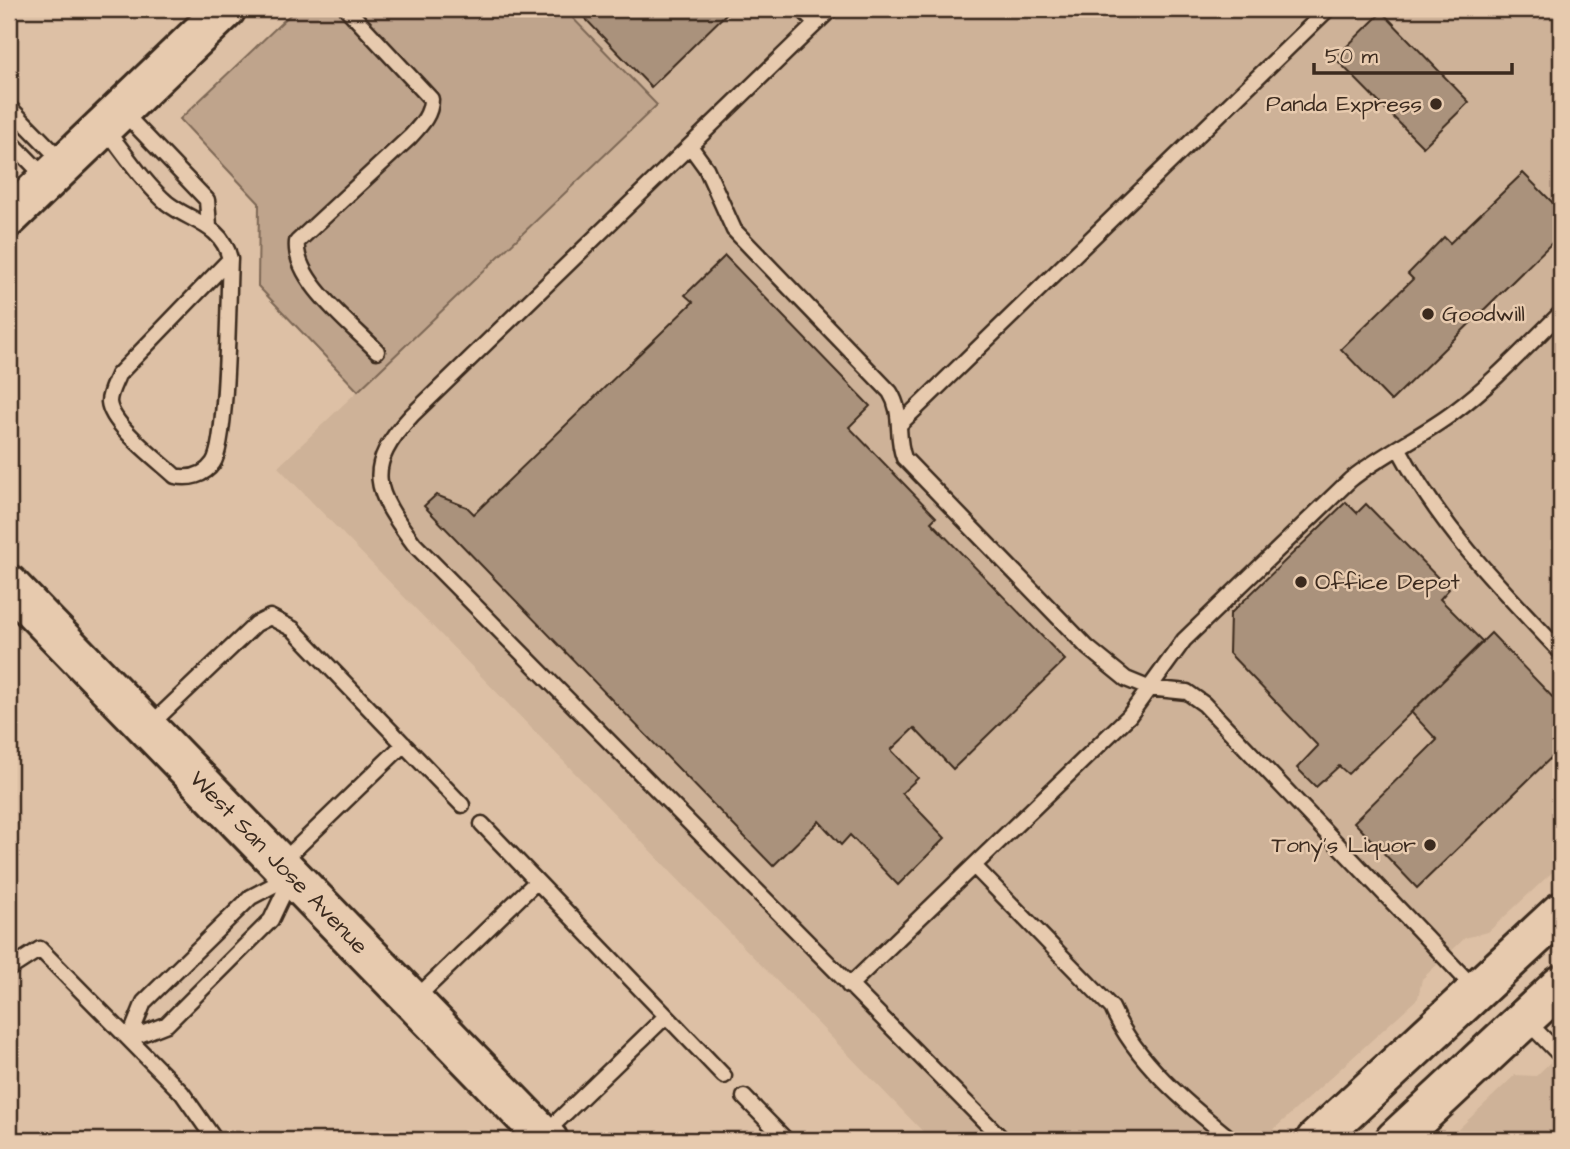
<svg xmlns="http://www.w3.org/2000/svg" width="1570" height="1149" font-family="'Architects Daughter',sans-serif">
<style>
.built{fill:#ceb298}
.green{fill:#bfa48c;stroke:#7d6755;stroke-width:2}
.building{fill:#aa927b;stroke:#3b2a1e;stroke-width:2}
.lines{fill:none;stroke-linecap:round;stroke-linejoin:round}
.lane-casing{stroke:#3b2a1e;stroke-width:19}
.secondary-casing{stroke:#3b2a1e;stroke-width:44}
.primary-casing{stroke:#3b2a1e;stroke-width:44}
.lane{stroke:#e7caae;stroke-width:14}
.secondary{stroke:#e7caae;stroke-width:38}
.primary{stroke:#e7caae;stroke-width:38}
.poi-dot{fill:#3b2a1e;stroke:#e7caae;stroke-width:2.5}
.labels{text-anchor:middle;dominant-baseline:central;stroke-width:5;stroke-linejoin:round;paint-order:stroke}
.poi-label{font-size:23px;fill:#3b2a1e;stroke:#e7caae;text-anchor:end}
.street-label{font-size:23px;fill:#3b2a1e;stroke:#e7caae}
</style>
<rect width="100%" height="100%" fill="#ddc0a5"/>
<filter id="ink" filterUnits="userSpaceOnUse"><feTurbulence type="fractalNoise" baseFrequency=".0143" numOctaves="2"/><feDisplacementMap in="SourceGraphic" scale="14" xChannelSelector="R" yChannelSelector="G"/><feConvolveMatrix kernelMatrix="1 2 1 2 8 2 1 2 1" color-interpolation-filters="sRGB"/></filter>
<g filter="url(#ink)">
<!-- built -->
<path class="built" d="M564 9H1551L1561 20V864L1488 932 1465 938 1422 979 1418 998 1262 1140H931L278 467 657 105Z
M1561 1052V1140H1447L1515 1075 1536 1076Z"/>
<!-- green -->
<path class="green" d="M296 9H564L657 105 358 391 258 286 259 203 180 119Z"/>
<!-- building -->
<path class="building" d="M576 9H731L651 87Z
M1382 12 1469 102 1423 147 1335 58Z
M1523 173 1561 211V234L1391 401 1341 349 1413 279 1408 274 1444 237 1450 243Z
M725 256 870 406 849 427 936 517 931 522 1065 660 953 769 914 728 891 750 918 778 902 793 945 838 898 885 850 835 841 845 819 821 773 866 424 506 436 495 467 507 474 514 693 302 685 295Z
M1346 502 1357 513 1366 504 1449 589 1440 599 1483 642 1348 774 1339 766 1316 787 1297 768 1318 746 1229 653 1230 614Z
M1491 633 1561 706V748L1417 888 1354 822 1437 740 1411 712Z"/>
<g class="lines">
<!-- lane casing -->
<g class="lane-casing">
<path id="lane" d="M347 9 431 99C431 115 421 125 410 137L297 242C293 280 352 325 377 351
M802 9 816 23
M831 9 412 415C363 468 374 490 414 544L1003 1140
M9 107 63 162
M122 111 207 200 209 226
M104 127C124 152 143 182 167 203 191 222 222 224 230 259 228 293 228 442 213 463 204 476 189 479 175 476 158 460 111 425 109 402 109 393 115 383 118 375L230 259
M9 140 47 179
M690 146 706 168 734 230 890 392C904 414 895 435 904 458L1088 648 1126 679 1148 688 1187 692 1204 704 1475 989
M900 424 1328 9
M1399 449C1441 528 1500 588 1561 652
M148 727 256 624 270 617 293 629 462 805
M482 824 724 1076
M282 862 404 744
M974 866 1112 1008C1135 1061 1187 1104 1232 1140
M9 969 40 949 182 1093 215 1140
M849 986 1129 716 1184 640 1350 480C1382 454 1421 437 1454 412 1493 383 1526 347 1561 313
M414 1000 536 882
M1526 1020 1561 1056
M129 1039 167 1024 271 920 290 880
M129 1039 144 1002 251 897 289 877
M744 1097 786 1140
M544 1134 666 1016"/>
</g>
<!-- secondary casing -->
<g class="secondary-casing">
<g id="secondary">
<path d="M9 217 226 9"/>
<path id="s1" d="M9 585 548 1140"/>
</g>
</g>
<!-- primary casing -->
<g class="primary-casing">
<path id="primary" d="M1316 1140 1561 912
M1395 1140 1561 985"/>
</g>
<!-- lane -->
<use href="#lane" class="lane"/>
<!-- secondary -->
<use href="#secondary" class="secondary"/>
<!-- primary -->
<use href="#primary" class="primary"/>
</g>
</g>
<!-- markers -->
<g class="poi-dot">
<circle cx="1436" cy="104" r="7"/>
<circle cx="1428" cy="314" r="7"/>
<circle cx="1301" cy="582" r="7"/>
<circle cx="1430" cy="845" r="7"/>
</g>
<g class="labels">
<!-- poi labels -->
<g class="poi-label">
<text x="1422" y="104">Panda Express</text>
<text x="1442" y="314" text-anchor="start">Goodwill</text>
<text x="1315" y="582" text-anchor="start">Office Depot</text>
<text x="1416" y="845">Tony's Liquor</text>
</g>
<!-- street labels -->
<g class="street-label">
<text stroke="none"><textPath href="#s1" startOffset="387">West San Jose Avenue</textPath></text>
</g>
</g>
<!-- margin -->
<rect width="1570" height="1149" fill="none" stroke="#e7caae" stroke-width="35"/>
<rect x="18" y="18" width="1535" height="1114" fill="none" stroke="#3b2a1e" stroke-width="2.5" filter="url(#ink)"/>
<!-- scale -->
<path d="M1314 63v10h198v-10" fill="none" stroke="#3b2a1e" stroke-width="3.5"/>
<text x="1325" y="63" font-size="21" fill="#3b2a1e" stroke="#e7caae" stroke-width="5" paint-order="stroke">50 m</text>
</svg>
